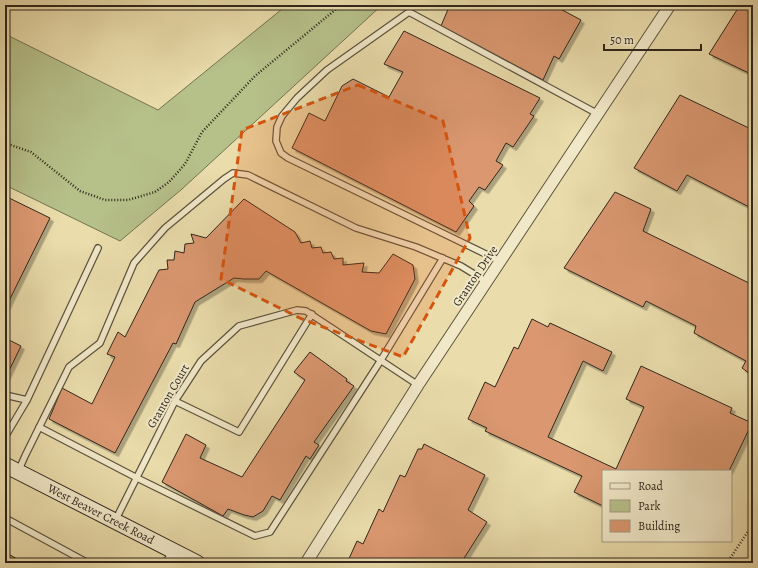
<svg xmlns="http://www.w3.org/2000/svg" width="758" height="568" font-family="Alegreya,serif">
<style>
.green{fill:#b6c089;stroke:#727352}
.building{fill:#da976f;stroke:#2e261c;filter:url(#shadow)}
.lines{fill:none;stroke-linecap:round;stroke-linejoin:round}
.lane-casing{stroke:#5d5440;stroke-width:8}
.street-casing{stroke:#5d5440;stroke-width:13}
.secondary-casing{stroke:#2e261c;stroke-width:17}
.path{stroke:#2e261c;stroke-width:2.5;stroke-dasharray:1 2;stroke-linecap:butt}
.lane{stroke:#f1e8c8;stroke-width:5.5}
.street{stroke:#f1e8c8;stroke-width:11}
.secondary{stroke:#f1e8c8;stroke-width:15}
.marked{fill:#d5540e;fill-opacity:0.2;stroke:#d5540e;stroke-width:3;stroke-dasharray:8 5;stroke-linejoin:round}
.labels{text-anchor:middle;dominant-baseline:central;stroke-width:4;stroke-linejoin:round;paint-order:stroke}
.street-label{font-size:12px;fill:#2e261c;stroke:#f1e8c8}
</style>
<defs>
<filter id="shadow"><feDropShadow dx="3.5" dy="3.5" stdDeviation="0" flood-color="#0004"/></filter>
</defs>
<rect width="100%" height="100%" fill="#eadcab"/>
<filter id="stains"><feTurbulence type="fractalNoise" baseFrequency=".005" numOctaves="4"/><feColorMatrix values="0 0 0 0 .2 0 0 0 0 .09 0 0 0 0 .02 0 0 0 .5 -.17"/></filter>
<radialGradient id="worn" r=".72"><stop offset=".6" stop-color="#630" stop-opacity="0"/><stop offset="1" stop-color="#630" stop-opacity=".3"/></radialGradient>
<!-- green -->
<path class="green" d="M287 5H382L182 189 120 241 5 185V34L158 110Z"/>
<!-- building -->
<path class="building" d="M448 5H553L581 20 559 59 554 56 543 80 441 26 449 7Z
M740 5H753V75L709 54Z
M404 31 540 98 530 114 534 116 513 147 506 143 496 161 503 165 485 190 479 187 469 201 474 206 456 232 292 148 309 113 325 121 342 86 353 79 389 97 403 72 384 64Z
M680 95 753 130V209L687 175 677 191 634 168Z
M615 192 651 209 643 231 753 285V376L742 368 746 361 694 333 696 326 646 301 643 307 564 268Z
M5 196 50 218 5 309Z
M244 199 295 232 301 243 310 241 312 248 321 247 323 253 331 252 334 259 343 258V265L364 263 362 272 379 273 393 254 413 265 415 279 386 334 371 331 266 271 259 279H244L234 278 195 302 176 344 173 343 115 453 49 419 62 388 92 404 115 357 107 354 118 332 125 337 159 270 168 269 167 260H174L175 251 184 253 185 244 194 243 191 234 206 238Z
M532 319 548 327 550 323 612 352 603 371 583 361 548 437 616 469 644 407 626 399 641 366 732 408 730 413 752 423 729 471H603V506L574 492 582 476 485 431 487 428 468 419 485 382 495 387 514 347 518 349Z
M5 338 21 346 6 377H5Z
M310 352 347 379 346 381 354 386 314 442 319 445 310 459 306 456 280 500 272 496 263 511 253 517 244 515 228 509 223 516 162 482 186 434 206 445 200 458 242 477 305 380 294 372Z
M424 444 485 475 468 510 487 522 461 563H347L357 541 363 544 379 509 383 512 400 475 405 477 418 449H422Z
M5 552 24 563H5Z"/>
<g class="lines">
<!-- lane casing -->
<g class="lane-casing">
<path id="lane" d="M500 261 288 158 281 153 276 141 277 127 282 116 297 98 327 70 409 12 598 114
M5 395 27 400
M175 401 239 432 312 314
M39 427 137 478 255 536 270 532 381 360 443 258
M5 437 27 400 98 248
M18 472 25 456 69 367 100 343 134 263 165 228 224 179 233 173 248 175 356 228 416 247 461 266 487 282
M5 518 88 563
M115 521 175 401 201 361 239 326 297 310 306 311 418 385
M166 563 172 551"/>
</g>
<!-- street casing -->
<g class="street-casing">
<path id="street" d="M306 563 418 385 670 5"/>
</g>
<!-- secondary casing -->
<g class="secondary-casing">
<path id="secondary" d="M5 465 197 563"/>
</g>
<!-- path -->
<path class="path" d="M5 143 31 152 80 191 105 200H128L155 192 169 182 185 164 202 132 255 76 341 5
M727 563 753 524"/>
<!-- lane -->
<use href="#lane" class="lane"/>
<!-- street -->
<use href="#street" class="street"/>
<!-- secondary -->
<use href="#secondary" class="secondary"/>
</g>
<!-- marked area -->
<path class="marked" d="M358 85 443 121 470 238 403 357 302 319 221 279 242 130Z"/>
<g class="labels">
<!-- street labels -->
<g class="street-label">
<text transform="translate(475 276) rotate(-56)">Granton Drive</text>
<text transform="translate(168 396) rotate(-60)">Granton Court</text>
<text transform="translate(101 514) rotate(27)">West Beaver Creek Road</text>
</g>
</g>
<!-- margin -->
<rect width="758" height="568" fill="none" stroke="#eadcab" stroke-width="20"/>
<rect x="6" y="6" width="746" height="556" fill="none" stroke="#2e261c" stroke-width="2"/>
<rect x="10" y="10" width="738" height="548" fill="none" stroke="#2e261c"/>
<!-- legend -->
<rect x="602" y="470" width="130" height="72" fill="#f1e8c8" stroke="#a39a83"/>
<rect x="610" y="483" width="20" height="6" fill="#f1e8c8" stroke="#a39a83"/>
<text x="638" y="490" font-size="12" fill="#2e261c">Road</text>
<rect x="610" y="500" width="20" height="12" fill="#b6c089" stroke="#a39a83"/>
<text x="638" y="510" font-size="12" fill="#2e261c">Park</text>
<rect x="610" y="520" width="20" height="12" fill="#da976f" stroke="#a39a83"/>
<text x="638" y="530" font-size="12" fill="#2e261c">Building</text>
<!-- scale -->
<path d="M604 44v6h97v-6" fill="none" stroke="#2e261c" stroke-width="2"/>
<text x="610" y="44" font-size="12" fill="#2e261c" stroke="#f1e8c8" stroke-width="3" paint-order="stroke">50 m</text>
<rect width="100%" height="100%" filter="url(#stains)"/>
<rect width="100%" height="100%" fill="url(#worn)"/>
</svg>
